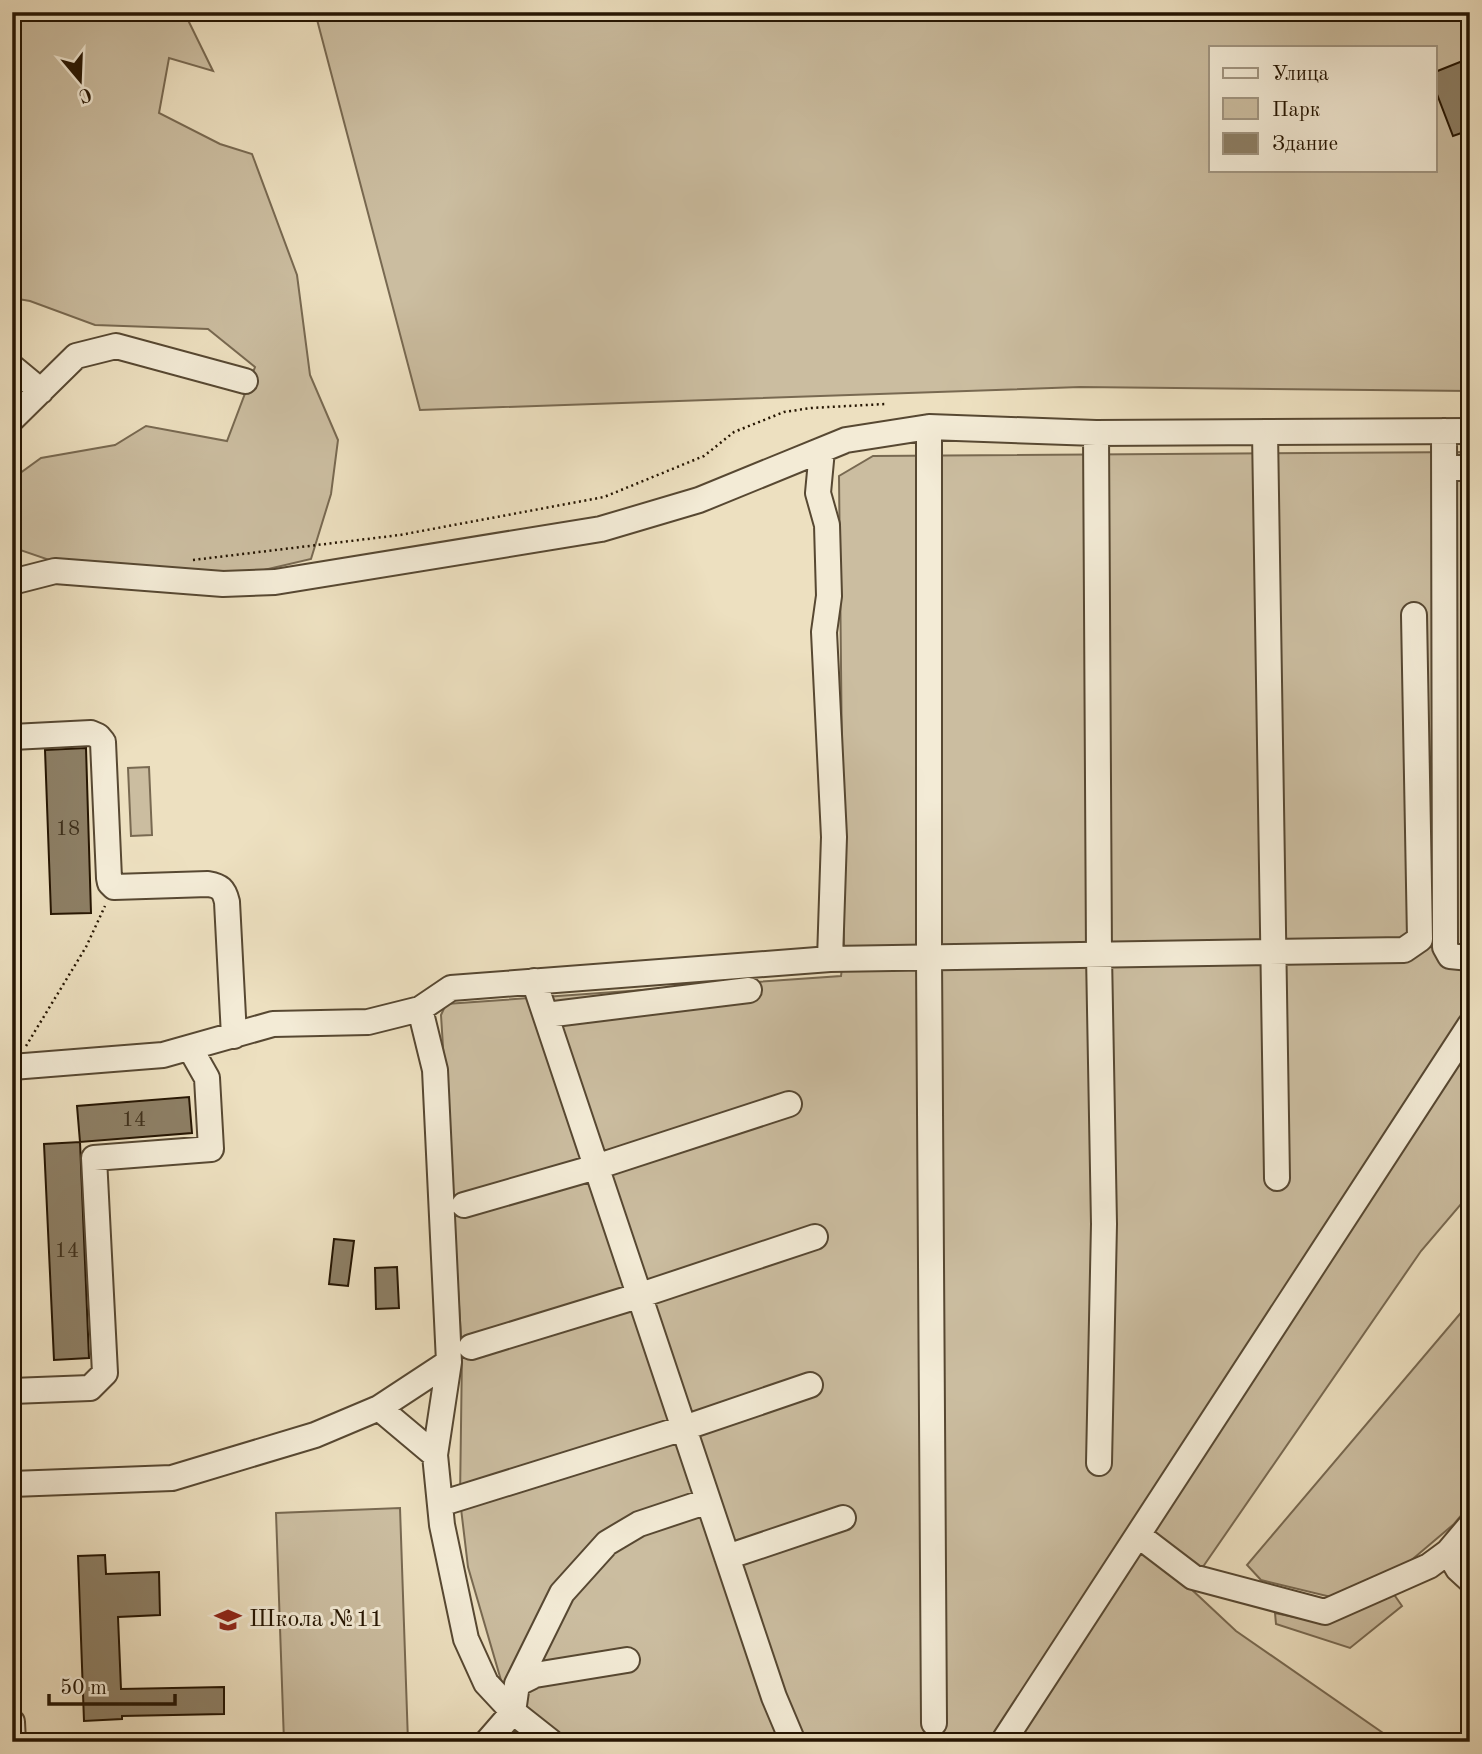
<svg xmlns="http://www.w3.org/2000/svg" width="1482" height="1754" font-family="'Old Standard TT',serif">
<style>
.green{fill:#cbbda0;stroke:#786951;stroke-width:2;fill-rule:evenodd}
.building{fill:#8d7f65;stroke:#251502;stroke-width:2}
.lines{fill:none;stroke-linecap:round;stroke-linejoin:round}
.minor-casing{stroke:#574832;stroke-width:28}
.path{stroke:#251502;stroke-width:2.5;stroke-dasharray:2 3.5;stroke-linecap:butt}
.minor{stroke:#f3ebd6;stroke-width:24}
.labels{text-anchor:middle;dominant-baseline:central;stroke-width:6;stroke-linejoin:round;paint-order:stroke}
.number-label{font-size:21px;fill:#3f301b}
.poi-label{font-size:24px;fill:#251502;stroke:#f3ebd6;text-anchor:start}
</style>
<rect width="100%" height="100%" fill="#ede0c0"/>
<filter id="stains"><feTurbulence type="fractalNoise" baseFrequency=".00286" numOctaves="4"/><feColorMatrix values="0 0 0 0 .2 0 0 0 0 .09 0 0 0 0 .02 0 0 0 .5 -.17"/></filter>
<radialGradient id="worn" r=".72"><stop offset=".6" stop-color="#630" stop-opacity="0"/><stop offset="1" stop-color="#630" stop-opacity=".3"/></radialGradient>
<!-- green -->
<path class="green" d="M12 12H184L187 18 213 71 169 58 159 113 220 144 252 154 297 275 310 375 338 440 331 494 311 559 264 570 189 576 93 575 20 550 12 540V479L41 458 115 445 146 426 227 441 255 367 208 329 95 325 30 301 12 298Z
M315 12H1470V391L1080 387 420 410ZM1211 47H1435V170H1211Z
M1470 452V1210L1461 1204 1421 1251 1189 1587 1236 1631 1396 1742H519L468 1567 460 1500 462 1353 441 1015 446 1004 841 976 844 951 839 476 873 456Z
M149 767 152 835 131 836 128 768Z
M1470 1302V1505L1454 1524 1408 1563 1331 1597 1261 1580 1247 1565Z
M400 1508 408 1742H284L276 1513Z
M1393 1593 1402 1606 1350 1648 1276 1624 1275 1613 1328 1624Z"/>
<!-- building -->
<path class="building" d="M1470 58V130L1453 136 1435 89V72Z
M86 748 91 913 51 914 45 750Z
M189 1097 192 1133 80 1142 77 1106Z
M80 1142 89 1358 54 1360 44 1144Z
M334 1239 354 1241 348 1286 329 1284Z
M397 1267 399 1308 376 1309 375 1268Z
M105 1555 106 1574 159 1572 160 1615 118 1617 121 1689 224 1687V1714L122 1716V1719L84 1721 78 1556Z"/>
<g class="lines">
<!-- minor casing -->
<g class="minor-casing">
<path id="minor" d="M12 367 41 391
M12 419 76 356 116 346 245 381
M929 427V958L934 1723
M1444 431 1445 947 1450 956 1470 958
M1265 432 1277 1178
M1096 433 1099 955 1104 1224 1099 1463
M822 450 818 493 827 525 829 596 824 632 834 837 830 959
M1445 468H1470
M12 582 55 571 223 584 275 582 601 529 699 500 846 440 929 427 1096 433 1470 431
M12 737 91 733 98 736 103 742 109 878 110 883 114 887 208 884C220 886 224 889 227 902L234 1036
M534 981 774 1697 793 1742
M420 1009 435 1070 449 1362 435 1455 442 1525 466 1639 486 1683 513 1712 551 1742
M546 1015 749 990
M12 1067 163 1055 273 1024 368 1022 420 1009 451 988 830 959 1404 950 1420 939 1414 615
M464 1205 596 1167 789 1104
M471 1347 641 1295 815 1237
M12 1391 90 1388 105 1373 94 1158 211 1149 207 1078 190 1048
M379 1408 435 1455
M12 1484 172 1478 315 1435 379 1408 449 1362
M440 1504 684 1428 810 1385
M1138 1535 1193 1577 1325 1612 1429 1566 1448 1552 1470 1526
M1448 1552 1458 1569 1470 1580
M727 1557 843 1518
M517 1684 535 1675 627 1660
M12 1722 13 1742
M487 1742 513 1712 517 1684 562 1593 607 1543 639 1524 708 1501
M1003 1742 1470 1025"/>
</g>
<!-- path -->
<path class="path" d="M193 560 400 535 604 497 704 456 734 432 784 412 811 408 885 404
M26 1046 86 947 105 906"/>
<!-- minor -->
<use href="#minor" class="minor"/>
</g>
<!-- icons -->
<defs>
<g id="school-bare" transform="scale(2.1)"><path d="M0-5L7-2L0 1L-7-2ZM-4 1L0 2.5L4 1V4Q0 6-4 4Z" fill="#8f2418" stroke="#f3ebd6" stroke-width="2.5" paint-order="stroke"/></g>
</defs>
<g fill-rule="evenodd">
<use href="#school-bare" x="228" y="1620"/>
</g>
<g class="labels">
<!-- number labels -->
<g class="number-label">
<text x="68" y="829">18</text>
<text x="134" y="1120">14</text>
<text x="67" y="1251">14</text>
</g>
<!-- poi labels -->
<g class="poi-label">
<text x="249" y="1620">Школа №11</text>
</g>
</g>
<!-- margin -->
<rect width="1482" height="1754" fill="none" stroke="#ede0c0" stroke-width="42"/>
<rect x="14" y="14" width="1454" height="1726" fill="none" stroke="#251502" stroke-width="3.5"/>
<rect x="21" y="21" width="1440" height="1712" fill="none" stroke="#251502" stroke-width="2"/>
<!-- legend -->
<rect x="1209" y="46" width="228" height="126" fill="#f3ebd6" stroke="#a19581" stroke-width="2"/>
<rect x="1223" y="68" width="35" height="10" fill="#f3ebd6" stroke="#a19581" stroke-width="2"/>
<text x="1272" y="80" font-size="21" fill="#251502">Улица</text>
<rect x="1223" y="98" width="35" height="21" fill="#cbbda0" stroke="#a19581" stroke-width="2"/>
<text x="1272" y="116" font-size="21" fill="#251502">Парк</text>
<rect x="1223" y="133" width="35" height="21" fill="#8d7f65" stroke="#a19581" stroke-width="2"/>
<text x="1272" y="150" font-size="21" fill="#251502">Здание</text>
<!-- north arrow -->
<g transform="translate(80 80) rotate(161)" stroke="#f3ebd6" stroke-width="5" paint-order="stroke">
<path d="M0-5L12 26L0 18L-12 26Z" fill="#251502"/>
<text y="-10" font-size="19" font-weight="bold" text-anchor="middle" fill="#251502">С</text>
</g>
<!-- scale -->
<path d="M49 1694v10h126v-10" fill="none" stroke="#251502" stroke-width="3.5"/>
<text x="60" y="1694" font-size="21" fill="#251502" stroke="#f3ebd6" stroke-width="5" paint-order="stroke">50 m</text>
<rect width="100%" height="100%" filter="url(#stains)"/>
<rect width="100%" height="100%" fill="url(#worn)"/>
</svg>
